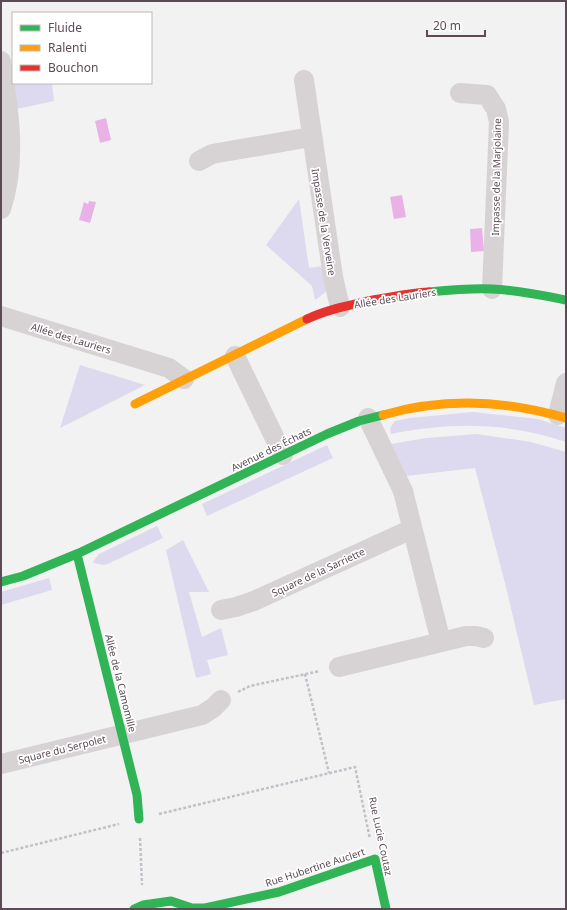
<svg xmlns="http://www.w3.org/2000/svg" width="567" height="910" font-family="'Noto Sans',sans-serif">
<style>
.green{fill:#ddd9ee}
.water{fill:#e8b2e7}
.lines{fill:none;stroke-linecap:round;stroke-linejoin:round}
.path{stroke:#c4c0c9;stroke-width:2.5;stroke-dasharray:3 2;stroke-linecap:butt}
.street{stroke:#d7d3d5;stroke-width:20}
.fast{stroke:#30b455;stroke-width:9}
.slow{stroke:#ff9f0a;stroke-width:9}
.jam{stroke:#e5322d;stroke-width:9}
.labels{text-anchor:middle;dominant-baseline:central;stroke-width:3.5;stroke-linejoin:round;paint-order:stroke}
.street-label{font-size:10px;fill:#5c4a57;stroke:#fff}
</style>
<rect width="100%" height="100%" fill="#f2f2f2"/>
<!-- green -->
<path class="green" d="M14 83H52L54 101 17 109Z
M299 199 309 268 323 266 327 291 315 300 312 286 266 245Z
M80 365 145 385 60 428Z
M473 412 538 419 566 428V442C507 422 451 422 391 434L390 428 395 421 410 418Z
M477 434 531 442 566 452V699L534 705 506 587 475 468 406 476 391 444 426 438Z
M327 445 333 458 207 516 202 504Z
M157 526 163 538 110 563 104 565 93 563 94 560 99 554Z
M183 540 209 592H189L202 637 221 628 228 655 207 660 211 674 196 678 166 550Z
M49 578 52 590 1 605V592Z"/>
<!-- water -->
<path class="water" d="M106 118 111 140 100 143 95 121Z
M402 195 406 217 394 219 390 197Z
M89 201 96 202 90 223 79 220 84 202 88 204Z
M482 228 484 251 471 252 470 229Z"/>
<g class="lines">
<!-- path -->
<path class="path" d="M305 674 329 773
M238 692 250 686 320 671
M159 814 355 767 370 839
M140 838 142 885
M1 853 119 824"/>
<!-- street -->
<path class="street" d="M1 61C9 110 17 161 1 209
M304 80 333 277 340 307
M460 93 487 95 496 109 499 122 492 289
M199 161 212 154 311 137
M1 316 169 368 184 379
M235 356 283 455
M558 415 566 383
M368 418 403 491 441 642
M221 610 236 607 254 601 412 529
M339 667 466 636H476L484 638
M1 764 202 715 213 708 221 700"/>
<!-- fast -->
<path class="fast" d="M429 292C450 290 471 288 492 289 517 290 541 295 566 300
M77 554 137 795 139 819
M1 582 23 576 79 553 327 434 359 421 383 415
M134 909 143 905 171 901 192 908H205L279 892 375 859 386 909"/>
<!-- slow -->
<path class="slow" d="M135 404 307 319
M383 415C445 397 505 400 566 418"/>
<!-- jam -->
<path class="jam" d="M307 319C328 309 351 305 373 300 392 297 410 293 429 292"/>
</g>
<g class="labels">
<!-- street labels -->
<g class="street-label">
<text transform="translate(496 177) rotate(-89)">Impasse de la Marjolaine</text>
<text transform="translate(324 222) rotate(81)">Impasse de la Verveine</text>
<text transform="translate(395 298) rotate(-9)">Allée des Lauriers</text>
<text transform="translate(71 338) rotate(17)">Allée des Lauriers</text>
<text transform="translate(271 449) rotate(-26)">Avenue des Échats</text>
<text transform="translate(318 572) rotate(-25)">Square de la Sarriette</text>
<text transform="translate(121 683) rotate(76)">Allée de la Camomille</text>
<text transform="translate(62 749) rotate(-14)">Square du Serpolet</text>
<text transform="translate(381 836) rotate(78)">Rue Lucie Coutaz</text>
<text transform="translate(315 867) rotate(-18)">Rue Hubertine Auclert</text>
</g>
</g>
<!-- border -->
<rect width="567" height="910" fill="none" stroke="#5c4a57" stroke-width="4"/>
<!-- legend -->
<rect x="12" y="12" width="140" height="72" fill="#ffffff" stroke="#beb7bc"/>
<rect x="20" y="25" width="20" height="6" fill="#30b455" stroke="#beb7bc"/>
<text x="48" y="32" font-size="12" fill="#5c4a57">Fluide</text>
<rect x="20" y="45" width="20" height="6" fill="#ff9f0a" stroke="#beb7bc"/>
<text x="48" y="52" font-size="12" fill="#5c4a57">Ralenti</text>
<rect x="20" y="65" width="20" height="6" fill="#e5322d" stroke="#beb7bc"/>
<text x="48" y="72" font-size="12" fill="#5c4a57">Bouchon</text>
<!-- scale -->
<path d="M427 30v6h58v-6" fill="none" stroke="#5c4a57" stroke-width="2"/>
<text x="433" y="30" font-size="12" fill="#5c4a57" stroke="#ffffff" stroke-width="3" paint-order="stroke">20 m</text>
</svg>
